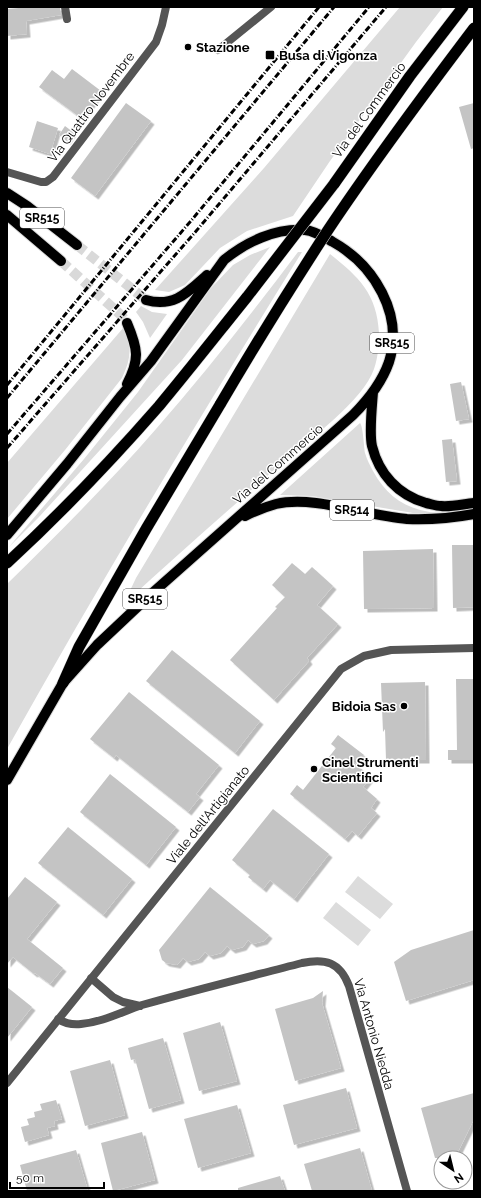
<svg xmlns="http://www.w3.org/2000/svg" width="481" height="1198" font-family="Raleway,sans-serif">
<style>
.green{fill:#dcdcdc}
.building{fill:#c4c4c4;filter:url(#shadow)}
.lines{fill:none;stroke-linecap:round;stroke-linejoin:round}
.primary-tunnel{stroke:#d9d9d9;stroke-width:10;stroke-dasharray:10 5;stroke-linecap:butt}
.primary-casing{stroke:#dbdbdb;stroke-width:12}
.trunk-casing{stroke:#dbdbdb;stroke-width:12}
.minor{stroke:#555;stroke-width:8}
.primary{stroke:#000;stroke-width:10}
.trunk{stroke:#000;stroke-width:11}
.rail{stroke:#000;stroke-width:3;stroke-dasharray:6 2 1 2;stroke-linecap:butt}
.trunk-bridge-casing{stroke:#dbdbdb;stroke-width:12;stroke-linecap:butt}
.trunk-bridge{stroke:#000;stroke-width:11}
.poi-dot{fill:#000;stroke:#fff;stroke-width:1.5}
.labels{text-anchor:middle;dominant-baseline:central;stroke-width:3;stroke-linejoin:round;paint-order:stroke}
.shield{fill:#fff;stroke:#4c4c4c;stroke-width:1}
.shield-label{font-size:12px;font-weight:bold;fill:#000}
.poi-label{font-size:13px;font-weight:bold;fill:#000;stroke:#fff;text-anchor:start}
.street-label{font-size:13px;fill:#000;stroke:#fff}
</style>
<defs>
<filter id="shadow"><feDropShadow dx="3.5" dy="3.5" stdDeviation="0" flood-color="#0004"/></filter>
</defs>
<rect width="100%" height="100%" fill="#fff"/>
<!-- green -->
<path class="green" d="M400 7H443L416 42 330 161 293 216 247 231 220 248 185 285 169 292 155 290 264 168Z
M270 247 182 360 39 517 9 547 84 459 138 392 211 288 233 265 250 255Z
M298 252H302C200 416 101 581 7 749V584C58 534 109 483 156 429 206 372 252 313 298 252Z
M330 254C359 277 377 294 379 333 379 344 378 358 374 369 363 401 310 439 284 461 231 508 178 554 126 602V599L136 578Z
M141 306 152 312 167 314 150 338 143 322 136 312Z
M124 327C131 348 132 357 122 378L65 450 7 519V463Z
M360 423C363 426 364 447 365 453 367 460 370 465 373 471 387 497 407 510 437 513H413L312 496 280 495Z
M358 876 393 904 380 919 345 892Z
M336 902 371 930 358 946 323 918Z"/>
<!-- building -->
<path class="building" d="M30 7H60L61 15 26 21 27 34 7 36V9Z
M72 69 101 91 81 118 39 87 52 70 64 79Z
M126 103 151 121 95 196 71 178Z
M474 103V148L471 149 459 107Z
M37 121 58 128 50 154 29 147Z
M65 126 73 132 67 141 59 135Z
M461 382 469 419 456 421 450 384Z
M452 439 457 481 446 482 442 440Z
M452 545H474V607L453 608Z
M433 549 434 608 364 609 363 551Z
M292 563 305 574 312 567 333 586 317 605 338 624 307 658 309 661 274 700 230 660 277 608 275 607 285 597 272 585Z
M172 650 260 721 235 753 146 681Z
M456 679H474V760H448V750H457Z
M425 682 426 760H386L385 729 383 732 381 683Z
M129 692 219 765 196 794 200 797 188 812 116 755 114 758 90 739Z
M338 735 364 755 359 761H352L371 777 363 787 377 799 371 808 377 813 358 836 352 831 345 839 290 794 297 785 303 790 336 748 331 744Z
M110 774 176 827 146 865 80 812Z
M273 809 329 854 294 899 270 880 263 889 248 877 250 875 232 860Z
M68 827 132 879 103 915 38 863Z
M25 877 57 902 27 939 63 968 50 984 35 973 34 974 13 957 7 964V899Z
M210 887 269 935 264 941 253 944 248 940 243 947 232 950 227 946 221 953 210 956 205 952 199 959 188 962 183 958 177 965 166 963 162 960 159 950Z
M474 930V980L406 1001 394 962 411 950Z
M7 987 32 1007 7 1038Z
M323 991 322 1003 341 1068 295 1081 275 1009 313 998Z
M220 1022 237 1081 199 1091 183 1033Z
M163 1038 181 1100 149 1109 135 1059 131 1060 128 1048Z
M110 1060 125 1115 85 1126 70 1071Z
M346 1088 357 1128 294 1145 283 1105Z
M474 1093V1119L455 1158H435L421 1108Z
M56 1100 62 1119 54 1121 55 1126 47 1128 49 1135 25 1142 21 1127 29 1125 27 1119 35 1117 34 1112 42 1110 40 1104Z
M237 1105 251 1153 198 1168 184 1119Z
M142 1132 155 1180 113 1191 101 1143Z
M360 1148 372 1191H312L304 1164Z
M76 1150 88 1191H27L20 1165Z
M280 1176 285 1191H238V1188Z"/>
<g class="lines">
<!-- primary-tunnel -->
<path class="primary-tunnel" d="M77 245 146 300
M61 261 122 316 127 323"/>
<!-- primary casing -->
<g class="primary-casing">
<path id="primary" d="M7 193 27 206 77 245
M7 215 61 261
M146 300C174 308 188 292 207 275
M127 384C140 359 138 349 127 323
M373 392C372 406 369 433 372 446 379 474 398 495 426 503 431 504 436 506 441 506 452 507 463 504 474 503
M245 516C255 511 265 507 276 504 314 495 367 516 407 519 429 520 452 518 474 514
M7 535 67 464 120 397 151 361 224 260C246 242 275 228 305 230 315 231 324 237 333 242 374 265 404 314 389 362 382 382 368 400 353 415L149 596 97 645 63 683 7 780"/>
</g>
<!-- trunk casing -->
<g class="trunk-casing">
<path id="trunk" d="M334 184 410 76 463 7
M7 563C60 514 111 461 159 406 189 370 218 333 247 297
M63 683 79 647 146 529 221 403"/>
</g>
<!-- minor -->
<path class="minor" d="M65 7 67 19
M218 50 271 7
M7 172 41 182H46L53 177 156 42 162 25 166 7
M91 978 113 997 123 1002 140 1006
M58 1019C66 1024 72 1025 81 1024 103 1022 121 1012 142 1005 195 990 248 977 302 963 325 958 340 962 349 986L407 1191
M7 1083 341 669 364 656 391 650 474 648"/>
<!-- primary -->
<use href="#primary" class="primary"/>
<!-- trunk -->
<use href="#trunk" class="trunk"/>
<!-- rail -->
<path class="rail" d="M7 385 319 7
M7 398 334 7
M7 434 190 222 369 7
M7 448 197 230 386 7"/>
<!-- trunk-bridge casing -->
<g class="trunk-bridge-casing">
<path id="trunk-bridge" d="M247 297 334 184
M221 403C255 345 291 287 328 230 374 161 424 94 474 28"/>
</g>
<!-- trunk-bridge -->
<use href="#trunk-bridge" class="trunk-bridge"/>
</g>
<!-- markers -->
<g class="poi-dot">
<circle cx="188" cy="47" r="4"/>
<rect x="265" y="50" width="10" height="10" rx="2"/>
<circle cx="404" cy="706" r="4"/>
<circle cx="314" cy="769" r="4"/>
</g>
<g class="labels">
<!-- shield labels -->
<g class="shield">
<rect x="20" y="208" width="44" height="20" rx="3"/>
<rect x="370" y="333" width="44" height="20" rx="3"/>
<rect x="330" y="500" width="44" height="20" rx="3"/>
<rect x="123" y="589" width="44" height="20" rx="3"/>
</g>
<g class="shield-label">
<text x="42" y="218">SR515</text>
<text x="392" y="343">SR515</text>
<text x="352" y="510">SR514</text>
<text x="145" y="599">SR515</text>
</g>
<!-- poi labels -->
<g class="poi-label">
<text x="196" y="47">Stazione</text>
<text x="279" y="55">Busa di Vigonza</text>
<text x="396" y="706" text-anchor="end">Bidoia Sas</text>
<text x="322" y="762">Cinel Strumenti<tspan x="322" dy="15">Scientifici</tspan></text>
</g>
<!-- street labels -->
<g class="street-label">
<text transform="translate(91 107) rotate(-53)">Via Quattro Novembre</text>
<text transform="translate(369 110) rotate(-54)">Via del Commercio</text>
<text transform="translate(278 464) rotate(-41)">Via del Commercio</text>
<text transform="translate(208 815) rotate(-51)">Viale dell'Artigianato</text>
<text transform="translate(374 1034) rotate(74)">Via Antonio Niedda</text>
</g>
</g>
<!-- border -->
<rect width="481" height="1198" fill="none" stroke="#000000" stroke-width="16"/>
<!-- north arrow -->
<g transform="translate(453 1170) rotate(145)"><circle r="19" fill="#ffffff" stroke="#999999"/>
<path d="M0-3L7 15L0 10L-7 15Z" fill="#000000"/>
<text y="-6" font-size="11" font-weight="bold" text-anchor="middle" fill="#000000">N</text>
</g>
<!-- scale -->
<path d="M10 1182v6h94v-6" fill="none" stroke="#000000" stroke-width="2"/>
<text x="16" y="1182" font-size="12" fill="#000000" stroke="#ffffff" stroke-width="3" paint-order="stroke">50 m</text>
</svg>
